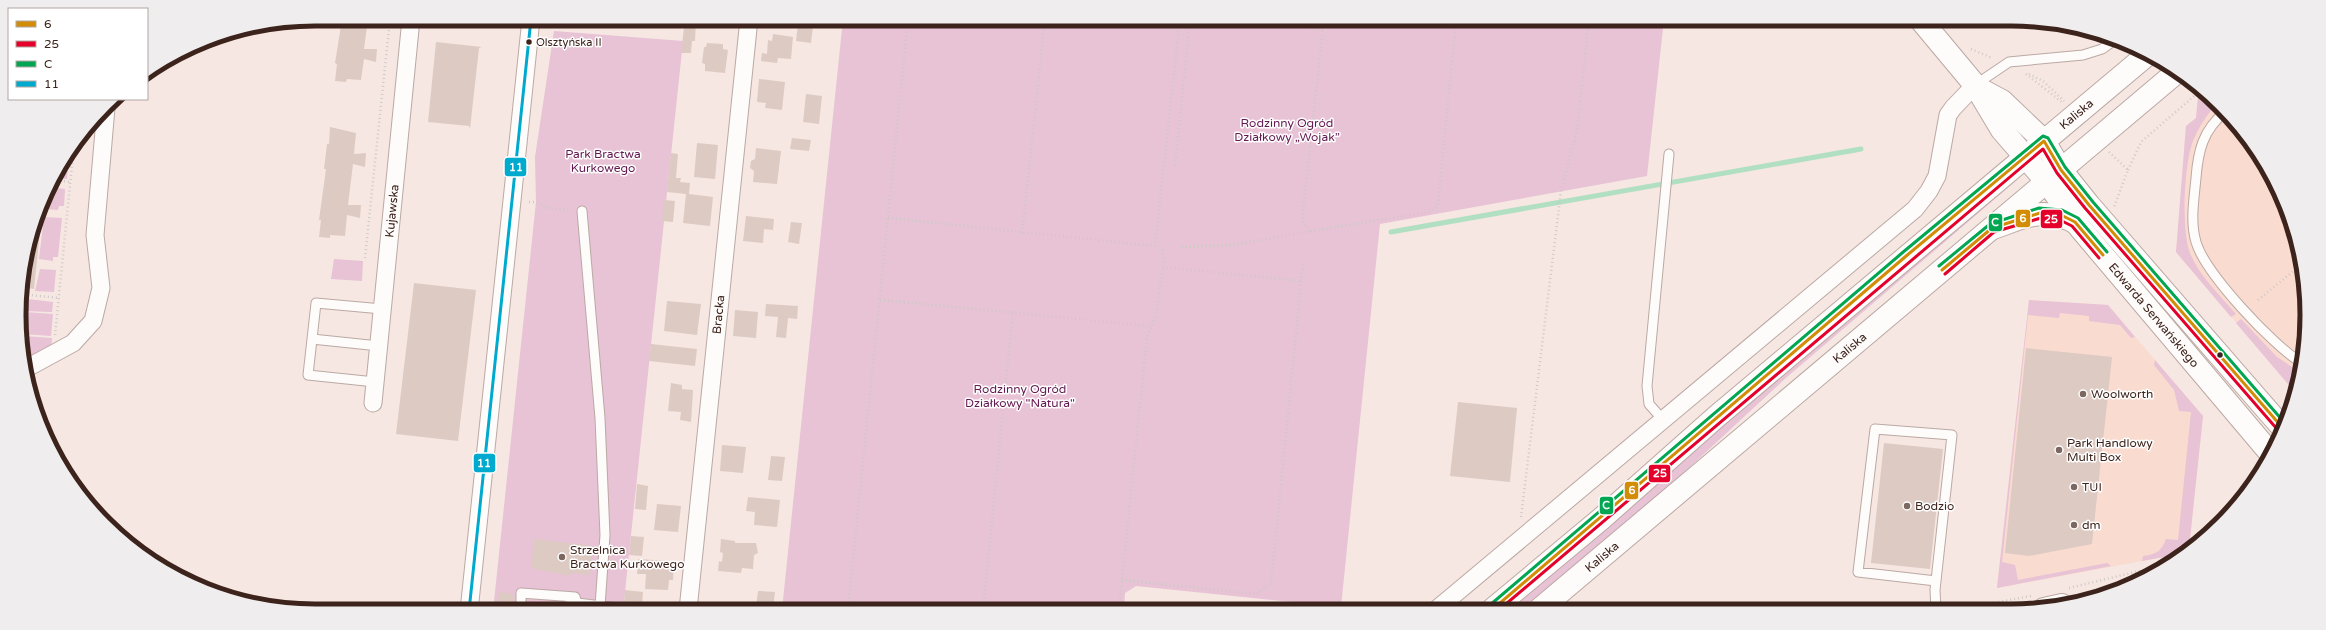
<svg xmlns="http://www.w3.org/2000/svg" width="2326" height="630" font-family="'Varela Round',sans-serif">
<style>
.built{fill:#fadbd0}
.green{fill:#e8c2d5}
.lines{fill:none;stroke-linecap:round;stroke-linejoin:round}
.stream{stroke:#b0dfc2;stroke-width:5}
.building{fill:#ddcac3}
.lane-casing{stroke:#bba9a3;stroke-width:11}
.street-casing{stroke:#bba9a3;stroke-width:19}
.secondary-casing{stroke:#bba9a3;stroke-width:24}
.primary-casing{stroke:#bba9a3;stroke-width:24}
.path{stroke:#cfc9c6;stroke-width:2.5;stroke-dasharray:1 3;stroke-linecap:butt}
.lane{stroke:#fefbfb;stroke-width:9}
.street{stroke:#fefbfb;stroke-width:17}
.secondary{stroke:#fefbfb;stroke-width:22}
.primary{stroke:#fefbfb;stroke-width:22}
.bus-1-casing{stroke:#fff;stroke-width:6}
.bus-2-casing{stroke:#fff;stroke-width:6}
.bus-3-casing{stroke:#fff;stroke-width:6}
.bus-4-casing{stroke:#fff;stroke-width:6}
.bus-1{stroke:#d28c05;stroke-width:3}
.bus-2{stroke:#e4002b;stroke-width:3}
.bus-3{stroke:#00a651;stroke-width:3}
.bus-4{stroke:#00a9ce;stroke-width:3}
.bus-dot{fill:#3c231b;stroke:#fff;stroke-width:1.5}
.poi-dot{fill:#7d6861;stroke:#fff;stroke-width:1.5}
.labels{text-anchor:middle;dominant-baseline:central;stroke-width:3;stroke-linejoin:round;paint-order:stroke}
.bus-label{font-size:11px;fill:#3c231b;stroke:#fff;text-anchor:start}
.street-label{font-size:12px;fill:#3c231b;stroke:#fff}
.park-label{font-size:12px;fill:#621850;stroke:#fff}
.poi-label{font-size:12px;fill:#3c231b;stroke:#fff;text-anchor:start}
.rim{fill:none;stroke:#3c231b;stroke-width:5}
.line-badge{stroke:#fff;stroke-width:1.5}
.badge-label{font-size:11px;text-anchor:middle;font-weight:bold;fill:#fff}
</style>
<rect width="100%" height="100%" fill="#f6e7e2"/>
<!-- built -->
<path class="built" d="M2199 88 2220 106 2257 150 2284 202 2301 257 2307 315 2301 373 2294 391 2176 252 2186 126 2196 118Z
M2029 300 2108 305 2203 416 2189 548 2180 554 1997 588Z"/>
<!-- green -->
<path class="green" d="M843 19H1664L1647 176 1380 224 1341 607 1136 586 1125 593 1124 610H782Z
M554 31 683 41 623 611H493L536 202 535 157Z
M2200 95 2217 103C2207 115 2199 126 2193 141 2184 164 2181 230 2190 253 2199 276 2220 295 2236 314L2231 317 2176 252 2186 126 2196 118 2198 97Z
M69 152 67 179 54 178Z
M2014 177 2017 180 1787 377 1679 477 1523 609H1509L1671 468Z
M48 187 65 189 64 206H59L58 210 45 209Z
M44 217 62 218 58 257H53V261L39 259Z
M334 259 363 261 362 281 331 279Z
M40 269 56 270 54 292 35 291Z
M20 298 53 302 52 312 23 311 22 319Z
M2029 300 2108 305 2135 337 2131 338 2120 325 2089 321V316L2060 313 2059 318 2028 315 2002 562 2015 565 2018 580 2107 563 2111 566 1997 588Z
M24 312 53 314 51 336 23 334Z
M2241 319 2277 357 2301 373 2294 391 2236 323Z
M24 336 52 338 51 351 26 365Z
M2155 360 2203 416 2189 548 2180 554 2142 561 2143 556C2155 555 2162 551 2166 539L2178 540 2191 412 2179 411 2174 390 2154 365Z"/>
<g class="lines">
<!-- stream -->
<path class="stream" d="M1391 232 1861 149"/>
</g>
<!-- building -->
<path class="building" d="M342 19H368L364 49H377L376 62 364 59 361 80 347 79 346 82 335 81 337 64 335 63Z
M685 19H696L695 41H692L691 53H681Z
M710 19H731L730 25 709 23Z
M798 24 813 26 811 43 796 41Z
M773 34 793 37 791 59 778 58 777 63 761 61 762 53 767 54 768 40 772 41Z
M436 42 482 47 479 48 470 129 469 126 428 122Z
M707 43 723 44V49L728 50 725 73 705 71V64L702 63 704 47H706Z
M759 79 785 82 782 110 765 108 766 103 757 102Z
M806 94 822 96 819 124 803 122Z
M330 127 356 133 354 154 366 153 365 167 353 164 348 205H361L360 218 347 215 345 236 330 235V238L319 237 321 220H319L326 169H324L327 144H329Z
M792 138 811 140 809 151 790 149Z
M697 143 718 145 715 179 694 177Z
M756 148 781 151 777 184 753 182 754 171 750 168 751 161 755 159Z
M671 153 678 154 676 178H681L680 182 690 183 689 194 713 197 710 226 683 223 686 194 667 192Z
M664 200 675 201 673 222 662 221Z
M43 203 34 289 21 287 29 239Z
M746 216 774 219 773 230 764 229 763 243 743 241Z
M791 222 802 223 799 244 788 242Z
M414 283 476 290 458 441 396 434Z
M667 301 701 304 697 335 664 331Z
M766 304 798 306 797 319 788 318 786 338 776 337 778 317 765 316Z
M735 310 758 312 756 338 733 336Z
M651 344 697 349 695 366 649 361Z
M2026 348 2112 357 2092 544 2029 556 2005 553Z
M671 383 682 385V389L693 390 691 422 680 420 681 412 668 411Z
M1458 402 1517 408 1510 482 1450 476Z
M1884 443 1943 449 1930 569 1871 563Z
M722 445 746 447 743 473 720 471Z
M771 456 785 457 782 481 768 480Z
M637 484 648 486 646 510 635 509Z
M748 497 780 500 777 527 754 525 755 512 746 511Z
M657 504 681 506 678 532 654 530Z
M631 536 644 537 642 556 629 555Z
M534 539 593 546 590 575 570 573V576L531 568Z
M721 539 735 541V543H756L758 553 754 555 753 569 742 568 741 573 718 571 719 561 722 562 723 553 720 552Z
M638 559 668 561V563L674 564 673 580H669L668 590 645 589 646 574H637Z
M625 590 643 592 642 605 624 603Z
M758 591 775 592 773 609 756 607Z
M499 592 514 594 512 611H497Z"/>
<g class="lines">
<!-- lane casing -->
<g class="lane-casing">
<path id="lane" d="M1975 85 2009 62 2083 55 2102 49 2116 39
M2225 112C2203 130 2198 151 2196 178 2194 199 2190 222 2196 242 2205 273 2273 346 2302 363
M582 211 600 418 605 535 600 606
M312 339 379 346
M375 382 308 375 316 303 382 309
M1664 421 1649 404 1647 386 1669 154
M1936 581 1858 572 1875 429 1952 435 1935 590 1936 609
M521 611V593L575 597 577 603
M547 611 577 603 644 611"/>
</g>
<!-- street casing -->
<g class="street-casing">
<g id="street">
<path d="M27 368 73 343 93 321 101 288 95 235 106 108"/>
<path id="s1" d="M373 403 411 19"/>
<path d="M1437 609 1915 209 1929 191 1937 176 1948 115 1953 108 1975 85"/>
<path id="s2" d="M688 610 749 19"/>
<path d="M469 611 531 19"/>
</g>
</g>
<!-- secondary casing -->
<g class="secondary-casing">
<g id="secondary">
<path id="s3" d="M1920 19 1975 85 2002 130 2047 182 2075 222 2271 454"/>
<path d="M1976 87 2002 101 2044 141 2061 170 2089 205 2281 426"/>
<path d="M1993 228C2025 217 2042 206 2075 222"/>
<path d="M2044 609 2062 605"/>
</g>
</g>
<!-- primary casing -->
<g class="primary-casing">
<g id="primary">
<path id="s4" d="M1493 609 1601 519 1716 417 2148 54"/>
<path id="s5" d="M1540 609 2178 71"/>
</g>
</g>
<!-- path -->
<path class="path" d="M1226 19 1323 29
M1324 19 1302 221 1311 231 1430 212 1438 205 1456 19
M1971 49 1992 58
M2026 74 2063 103
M2029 74 2043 81 2064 101
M2200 91 2206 94
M1241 123 1311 131
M2109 152 2128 170 2114 207
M1175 165 1190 19
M2128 170 2141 142 2201 90
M52 180 70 182
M529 202H536L547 208 570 210
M888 218 1155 246 1162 250 1164 259 1156 315 1147 337 1119 610
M1022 233 1045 19
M1155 246 1180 19
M1182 247 1233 245 1311 231
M365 258 390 19
M1163 267 1301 281
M20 294 59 298
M880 300 1151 326
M2258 300 2302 264
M55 335 74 145
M1521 517 1561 191 1577 130 1589 19
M1122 580 1256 594 1271 583 1303 262
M2069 588 2160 566
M1959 609 2031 596
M848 610 908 19
M983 610 1013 311"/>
<!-- lane -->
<use href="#lane" class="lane"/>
<!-- street -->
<use href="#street" class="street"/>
<!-- secondary -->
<use href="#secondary" class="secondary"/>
<!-- primary -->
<use href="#primary" class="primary"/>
<!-- bus-1 casing -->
<g class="bus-1-casing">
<path id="bus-1" d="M1942 270 1992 228 2040 213 2061 215 2075 222 2103 255
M1493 609 1905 257 2044 141 2061 170 2089 205 2281 426"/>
</g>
<!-- bus-2 casing -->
<g class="bus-2-casing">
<path id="bus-2" d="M1945 274 1994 232 2041 218 2060 220 2072 226 2099 258
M1500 609 2043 149 2057 173 2085 208 2277 429"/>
</g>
<!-- bus-3 casing -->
<g class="bus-3-casing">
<path id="bus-3" d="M1939 266 1990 224 2039 208 2062 210 2078 218 2107 252
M1490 605 1902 253 2043 136 2048 138 2065 167 2093 202 2283 421"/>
</g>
<!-- bus-4 casing -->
<g class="bus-4-casing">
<path id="bus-4" d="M469 611 531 19"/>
</g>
<!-- bus-1 -->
<use href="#bus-1" class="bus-1"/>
<!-- bus-2 -->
<use href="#bus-2" class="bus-2"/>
<!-- bus-3 -->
<use href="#bus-3" class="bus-3"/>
<!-- bus-4 -->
<use href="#bus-4" class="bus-4"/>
</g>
<!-- markers -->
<g class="bus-dot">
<circle cx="529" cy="42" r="3.5"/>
<circle cx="2220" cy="355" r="3.5"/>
</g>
<g class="poi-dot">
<circle cx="2083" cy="394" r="4"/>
<circle cx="2059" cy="450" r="4"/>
<circle cx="2074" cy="487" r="4"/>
<circle cx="1907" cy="506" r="4"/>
<circle cx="2074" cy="525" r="4"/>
<circle cx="562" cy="557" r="4"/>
</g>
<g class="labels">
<!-- bus labels -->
<g class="bus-label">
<text x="536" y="42">Olsztyńska II</text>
</g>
<!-- street labels -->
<g class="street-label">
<text stroke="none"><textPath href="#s4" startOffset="765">Kaliska</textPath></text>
<text stroke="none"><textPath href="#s1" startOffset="193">Kujawska</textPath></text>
<text stroke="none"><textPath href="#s2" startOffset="297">Bracka</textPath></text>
<text stroke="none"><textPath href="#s3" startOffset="378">Edwarda Serwańskiego</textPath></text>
<text stroke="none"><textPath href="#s5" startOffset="405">Kaliska</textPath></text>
<text stroke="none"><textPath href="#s5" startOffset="81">Kaliska</textPath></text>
</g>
<!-- park labels -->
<g class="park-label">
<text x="1287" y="123">Rodzinny Ogród<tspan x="1287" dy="14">Działkowy „Wojak”</tspan></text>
<text x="603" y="154">Park Bractwa<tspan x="603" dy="14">Kurkowego</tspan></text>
<text x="1020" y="389">Rodzinny Ogród<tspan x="1020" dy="14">Działkowy "Natura"</tspan></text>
</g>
<!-- poi labels -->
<g class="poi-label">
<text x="2091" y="394">Woolworth</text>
<text x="2067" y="443">Park Handlowy<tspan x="2067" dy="14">Multi Box</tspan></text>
<text x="2082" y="487">TUI</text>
<text x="1915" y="506">Bodzio</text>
<text x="2082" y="525">dm</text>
<text x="570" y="550">Strzelnica<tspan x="570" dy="14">Bractwa Kurkowego</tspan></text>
</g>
</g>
<!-- crop -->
<path d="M0 0H2326V630H0ZM315 26H2011A289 289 0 0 1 2300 315V315A289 289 0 0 1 2011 604H315A289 289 0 0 1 26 315V315A289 289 0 0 1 315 26Z" fill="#efeded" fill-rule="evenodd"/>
<path class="rim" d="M315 26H2011A289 289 0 0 1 2300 315V315A289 289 0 0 1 2011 604H315A289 289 0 0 1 26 315V315A289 289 0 0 1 315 26Z"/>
<g class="line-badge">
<rect x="504" y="157" width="23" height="20" rx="4" fill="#00a9ce"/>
<rect x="2015" y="209" width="16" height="19" rx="4" fill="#d28c05"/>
<rect x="2040" y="209" width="23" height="20" rx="4" fill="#e4002b"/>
<rect x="1988" y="213" width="15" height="19" rx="4" fill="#00a651"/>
<rect x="473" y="453" width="23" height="20" rx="4" fill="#00a9ce"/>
<rect x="1648" y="464" width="23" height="19" rx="4" fill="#e4002b"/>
<rect x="1624" y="481" width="15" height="19" rx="4" fill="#d28c05"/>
<rect x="1599" y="496" width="15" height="19" rx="4" fill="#00a651"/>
</g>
<g class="badge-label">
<text x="516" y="171">11</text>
<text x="2023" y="222">6</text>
<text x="2051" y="223">25</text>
<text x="1995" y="226">C</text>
<text x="484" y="467">11</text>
<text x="1660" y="477">25</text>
<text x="1632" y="494">6</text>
<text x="1606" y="509">C</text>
</g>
<!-- legend -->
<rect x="8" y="8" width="140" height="92" fill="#ffffff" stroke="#b1a7a4"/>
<rect x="16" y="21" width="20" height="6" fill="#d28c05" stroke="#b1a7a4"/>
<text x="44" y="28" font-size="12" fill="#3c231b">6</text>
<rect x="16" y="41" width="20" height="6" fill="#e4002b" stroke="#b1a7a4"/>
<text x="44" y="48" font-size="12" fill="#3c231b">25</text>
<rect x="16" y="61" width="20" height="6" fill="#00a651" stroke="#b1a7a4"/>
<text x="44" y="68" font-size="12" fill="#3c231b">C</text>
<rect x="16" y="81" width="20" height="6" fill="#00a9ce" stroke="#b1a7a4"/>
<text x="44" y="88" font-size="12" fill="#3c231b">11</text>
</svg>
